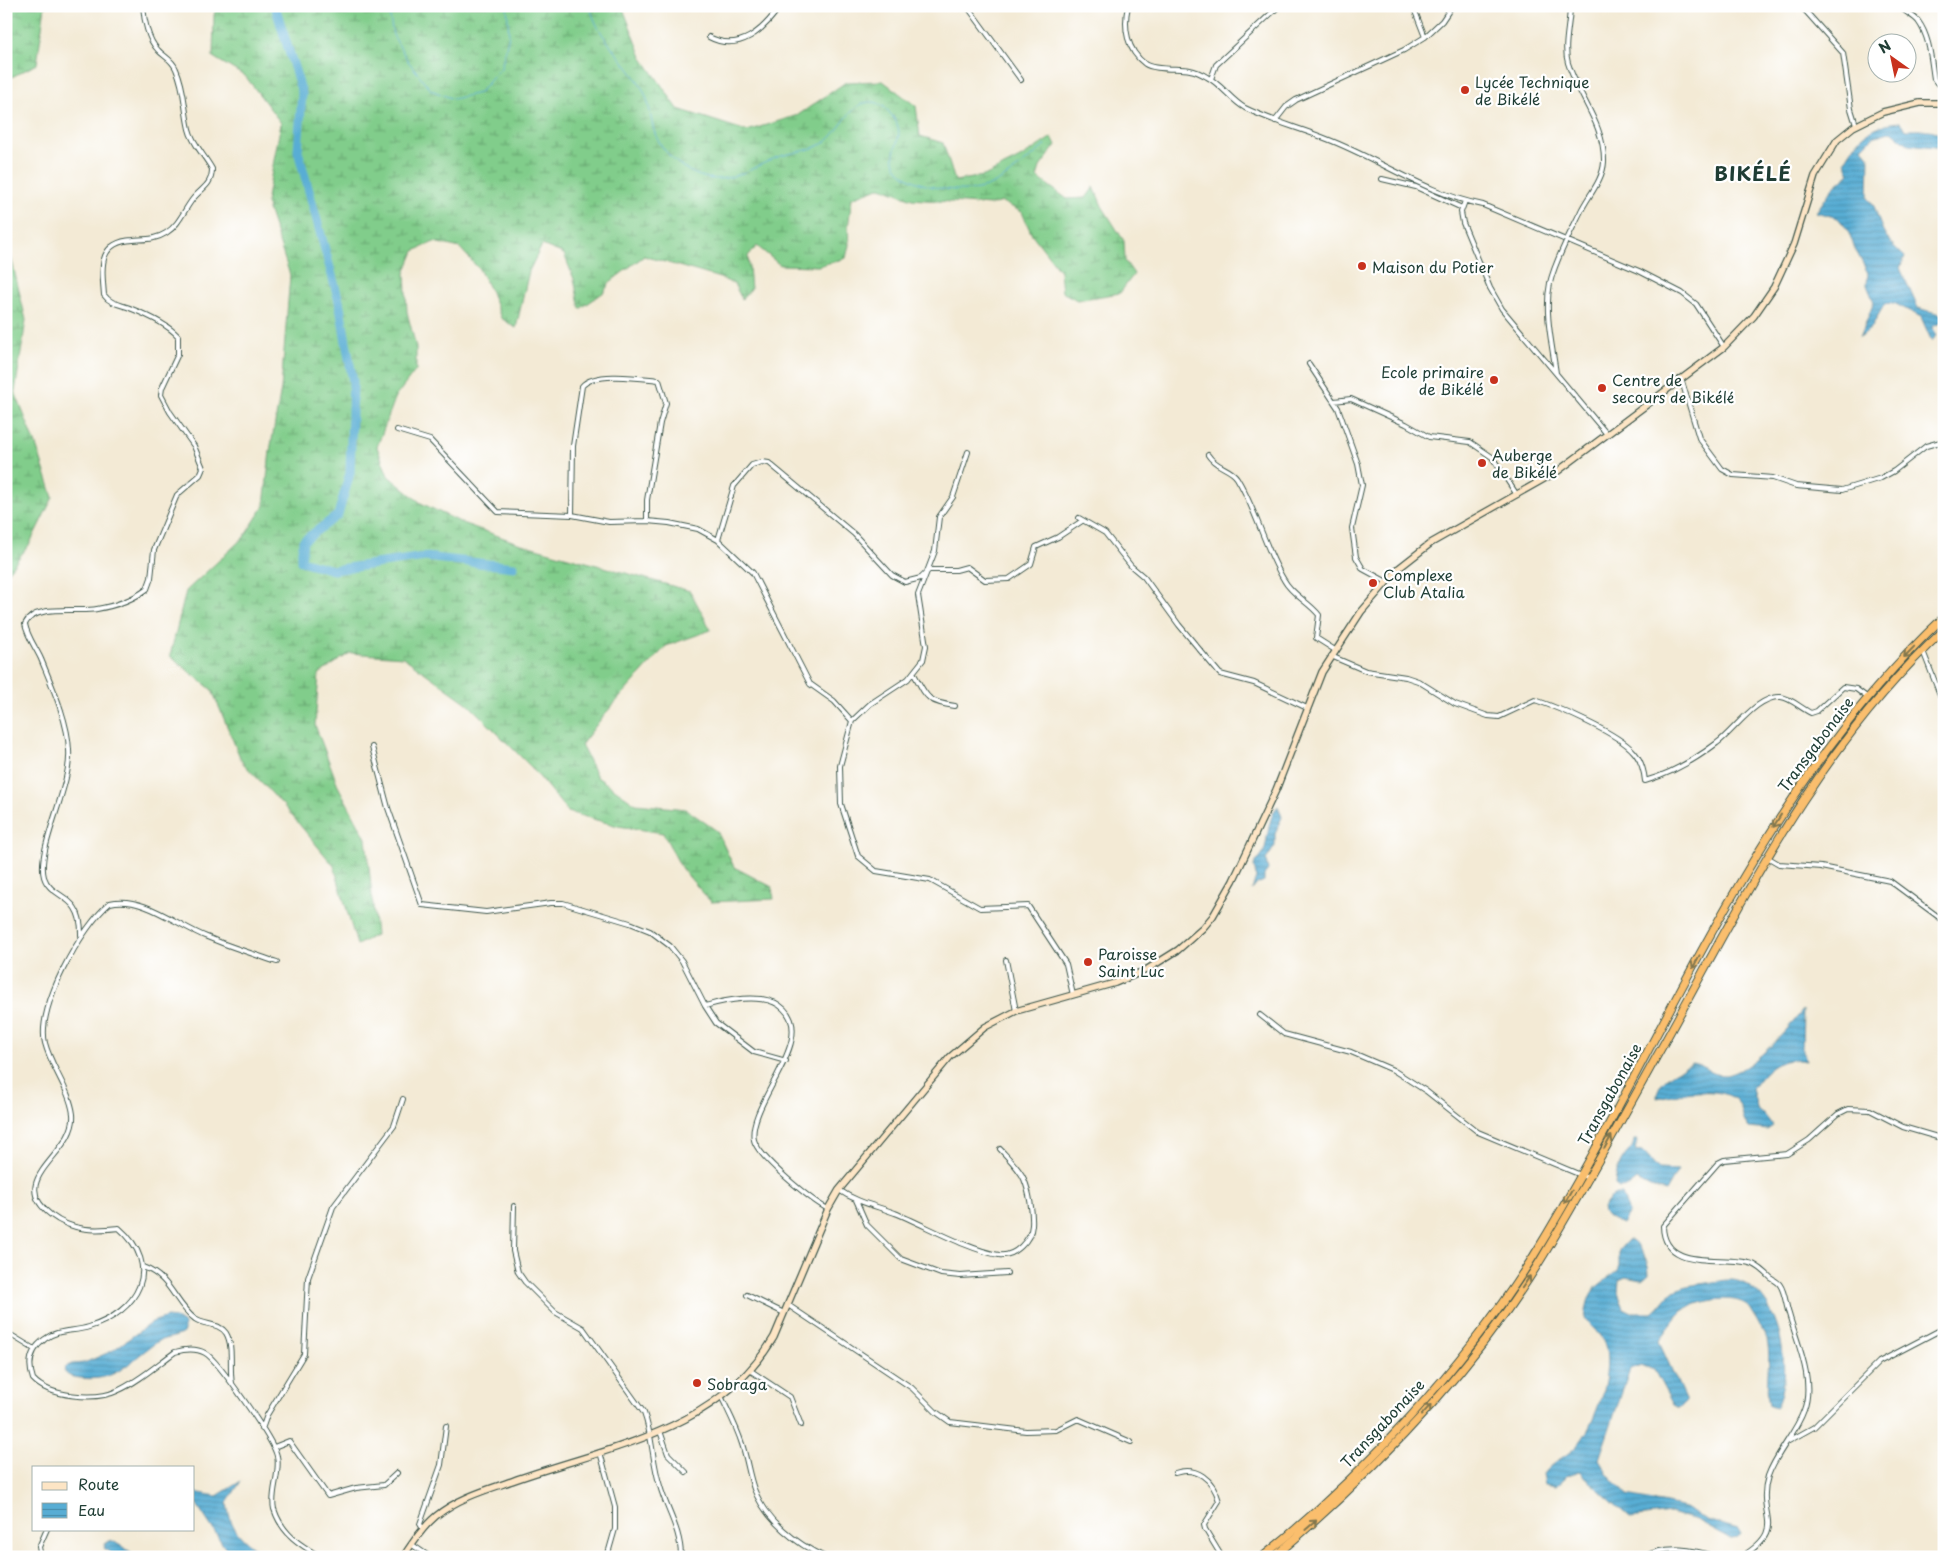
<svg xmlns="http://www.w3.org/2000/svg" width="1950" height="1563" font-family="'Playpen Sans',sans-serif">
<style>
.wetland{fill:url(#wetland-marsh);stroke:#508560}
.water{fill:url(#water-rules);stroke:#3c7584}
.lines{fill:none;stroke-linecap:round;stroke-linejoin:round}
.stream{stroke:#58add4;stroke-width:1}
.river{stroke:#58add4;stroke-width:9}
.street-casing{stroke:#3f574c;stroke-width:6}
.secondary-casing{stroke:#3f574c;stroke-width:8}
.highway-casing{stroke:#3f574c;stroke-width:9}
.street{stroke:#fff;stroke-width:4}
.secondary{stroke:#fde5c5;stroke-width:5.5}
.highway{stroke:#fabe6d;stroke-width:7}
.oneway{stroke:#82774e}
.poi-dot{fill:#c8321e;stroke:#fff;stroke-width:2}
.labels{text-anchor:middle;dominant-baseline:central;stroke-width:4.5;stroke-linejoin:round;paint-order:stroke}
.poi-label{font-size:15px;fill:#1f3d34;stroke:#fff;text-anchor:start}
.street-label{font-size:15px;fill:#1f3d34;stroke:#fff}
.district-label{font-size:20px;font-weight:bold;letter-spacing:1px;fill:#1f3d34;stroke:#fff}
</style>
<defs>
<pattern id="wetland-marsh" width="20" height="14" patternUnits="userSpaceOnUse" patternTransform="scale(1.25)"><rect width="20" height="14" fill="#81cd8b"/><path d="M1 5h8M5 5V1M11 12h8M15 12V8" fill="none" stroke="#69a872"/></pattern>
<pattern id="water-rules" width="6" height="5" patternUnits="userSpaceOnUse" patternTransform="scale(1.25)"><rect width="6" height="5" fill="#58add4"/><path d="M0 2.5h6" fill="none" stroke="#488ead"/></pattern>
</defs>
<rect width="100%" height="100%" fill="#fff"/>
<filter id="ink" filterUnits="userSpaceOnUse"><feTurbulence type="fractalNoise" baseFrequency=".02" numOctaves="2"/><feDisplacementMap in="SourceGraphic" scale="10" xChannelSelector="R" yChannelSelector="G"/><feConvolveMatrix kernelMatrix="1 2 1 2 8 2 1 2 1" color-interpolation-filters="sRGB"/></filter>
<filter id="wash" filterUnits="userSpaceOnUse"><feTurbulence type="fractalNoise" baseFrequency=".0096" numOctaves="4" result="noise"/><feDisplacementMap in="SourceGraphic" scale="20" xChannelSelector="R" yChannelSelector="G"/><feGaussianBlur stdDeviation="1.12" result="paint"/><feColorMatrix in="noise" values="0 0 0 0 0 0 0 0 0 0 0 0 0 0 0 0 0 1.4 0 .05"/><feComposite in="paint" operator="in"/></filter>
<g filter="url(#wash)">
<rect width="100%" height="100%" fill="#f3ead5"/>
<!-- wetland -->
<path class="wetland" d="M6 6H45L37 64 6 80Z
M217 6H622L642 57 678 109 747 131 798 115 846 82 883 81 916 106 920 136 943 143 955 181 984 176 1020 158 1052 137 1056 145 1040 167 1037 177 1067 199 1086 198 1094 187 1102 206 1124 241 1125 261 1134 274 1120 293 1077 300 1062 292 1060 271 1031 233 1022 212 1002 202 990 205 912 199 881 187 852 198 848 227 849 245 846 258 818 266 780 265 757 246 748 256 751 289 742 299 734 284 720 278 644 256 610 282 604 292 580 309 574 279 564 254 542 245 529 271 516 328 501 318 491 292 479 269 460 248 434 242 414 251 405 273 407 312 416 347V370L396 396 377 447 388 476 421 503 462 523 518 543 690 591 711 630 666 646 604 715 581 745 597 777 636 804 686 809 717 831 734 867 772 887 774 899 711 902 682 869 663 833 618 826 568 812 532 768 467 703 403 657 350 653 319 674 315 725 339 788 366 838 376 935 357 945 334 866 284 806 242 762 212 690 170 656 186 591 244 537 264 506 270 451 281 389 290 275 266 203 281 123 246 77 213 57 214 15Z
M6 236 26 320 15 392 35 442 53 497 29 545 6 574Z"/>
<!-- water -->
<path class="water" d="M1900 122 1906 130H1930L1944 134V148L1908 144 1892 131 1873 137 1862 148 1869 156 1868 198C1877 207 1876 215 1881 226 1886 239 1895 248 1905 257L1900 268 1918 308 1944 315V324L1941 323 1932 326 1936 335 1932 342 1921 317 1894 303 1884 305 1871 328 1860 337 1874 302 1867 285 1868 273 1855 249 1848 230 1838 218 1816 212 1832 189 1850 173 1845 161C1858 137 1872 124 1900 122Z
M1278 806 1282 817 1275 834V846L1266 860 1268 870 1264 875V881L1257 884 1252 890 1256 877 1254 865C1258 859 1264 854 1265 848 1268 836 1269 815 1278 806Z
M1803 1010 1802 1049 1806 1061C1780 1056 1766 1068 1752 1089L1758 1111 1763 1113 1773 1126 1767 1130 1749 1128C1742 1120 1743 1108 1736 1100 1721 1085 1675 1094 1657 1098 1657 1078 1678 1071 1693 1063 1707 1065 1707 1075 1725 1075 1749 1074 1789 1028 1803 1010Z
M1634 1140H1637L1635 1151 1643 1152 1659 1169 1678 1170 1666 1191 1650 1187 1637 1180 1628 1187 1619 1188 1615 1185C1616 1174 1618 1166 1624 1157 1629 1150 1633 1149 1634 1140Z
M1616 1194H1622L1629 1213 1622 1224C1613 1220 1604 1218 1603 1208L1612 1196Z
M1629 1239C1641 1247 1649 1260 1649 1274L1642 1280 1626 1277 1619 1280 1618 1293 1624 1308 1634 1313H1653C1661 1307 1667 1296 1674 1291 1683 1286 1697 1284 1707 1283 1718 1281 1731 1278 1741 1282 1782 1298 1793 1372 1776 1407L1769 1405C1764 1384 1772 1362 1767 1340 1765 1335 1752 1309 1748 1306 1734 1293 1696 1301 1682 1311 1673 1319 1666 1332 1659 1342L1686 1401 1679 1408 1673 1405 1654 1370 1641 1365 1630 1369 1599 1459 1608 1474 1628 1496 1686 1508 1706 1520 1738 1529 1741 1534 1738 1538 1731 1539 1696 1520 1670 1513 1630 1518 1579 1472 1567 1476 1556 1486 1545 1484 1543 1474C1553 1460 1570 1456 1580 1442 1596 1422 1614 1369 1604 1343 1601 1335 1591 1326 1585 1319 1589 1284 1596 1290 1619 1269V1250Z
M167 1317 175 1318 184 1324V1332C178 1338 167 1337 159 1341 130 1359 118 1383 81 1378 73 1377 68 1377 64 1371L65 1367 72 1364 84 1363 112 1351 152 1322Z
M241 1481 227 1503C231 1534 244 1540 267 1557H231L194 1500V1492L217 1496Z
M111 1540 139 1557H115L104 1548 105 1544Z"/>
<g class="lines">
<!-- stream -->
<path class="stream" d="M388 6 393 35 408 61 431 90 453 99 479 93 501 68 509 35 507 6
M590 6C597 40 630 62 644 92 651 106 650 122 656 136 667 160 698 184 726 178 743 175 759 165 775 158 790 152 816 151 828 140 841 129 852 101 872 102 878 102 884 106 888 111 914 138 883 149 898 169 913 189 970 196 991 185 1010 176 1029 158 1046 145"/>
<!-- river -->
<path class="river" d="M275 6 302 93 298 151 339 301 353 382 350 473 338 515 303 541 301 561 333 570 425 557 514 567"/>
</g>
</g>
<g filter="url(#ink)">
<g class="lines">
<!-- street casing -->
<g class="street-casing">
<path id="street" d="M967 6 1021 80
M1128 6C1123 28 1127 50 1145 64 1153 70 1179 68 1190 70 1196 71 1202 74 1207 77 1221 84 1231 100 1245 108 1271 121 1300 128 1327 139 1379 159 1427 194 1483 205L1639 271 1682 293 1696 304 1724 347
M1413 6 1425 37
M1801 6 1843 53 1851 109 1856 125
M1900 6C1905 13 1913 15 1918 21 1930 37 1931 60 1934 79L1937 83 1944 85
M709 37C739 53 764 30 780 6
M1211 79 1216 65 1279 6
M1275 121 1286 107 1296 100 1404 50 1425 37 1442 21 1452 6
M1382 179 1416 187 1462 208
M1465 201 1461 212 1463 223 1490 288 1502 309 1606 433
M1309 364 1338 408 1358 464 1362 485 1352 528 1356 557 1363 569 1387 582
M1556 373C1552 344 1544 312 1550 283 1555 261 1570 233 1580 213 1587 197 1603 181 1604 162 1605 125 1578 96 1568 63 1563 46 1570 24 1570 6
M1681 378 1699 438 1722 469 1733 475 1773 478 1796 486 1842 490 1881 478 1894 471 1926 446 1944 441
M1334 401 1351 399 1406 424 1429 437 1470 442 1492 457 1517 495
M397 430 430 440 498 512 572 515 609 522 647 521 669 523 698 529 718 540 753 573 810 684 834 701 852 721
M968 452 953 497 939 517 935 551 918 595 926 646 923 660 908 679 870 704 852 721 840 766 841 804 858 856 876 871 930 880 980 908 1028 906 1066 964 1073 995
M1208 455C1216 468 1231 468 1237 478 1256 509 1265 549 1284 580 1292 595 1309 602 1319 615L1316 638 1335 650
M572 515 573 446 582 386C594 371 640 378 659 380L666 403 660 423 647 500V521
M1079 518 1105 533 1131 566 1144 577 1179 625 1220 674 1254 683 1307 708
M718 540 734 486 752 465 762 462 769 463 854 534 892 575 905 582 921 578 929 570H956L967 567 985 580 1009 579 1031 564 1036 547 1058 537 1082 521
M1923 651 1944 705
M1331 656 1366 671 1406 677 1418 681 1455 704 1488 716 1499 717 1535 700C1559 708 1618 733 1634 752 1641 760 1644 771 1645 781 1670 774 1696 759 1717 743 1734 731 1757 695 1781 697 1791 698 1802 709 1811 713L1817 711 1843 687 1856 689 1868 698
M914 674C927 698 927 702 955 706
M372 747 388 808 422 905 486 912 551 903H563L630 923 650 931 670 946 682 961 705 1006C725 1000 761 993 779 1005 823 1035 746 1103 754 1140 758 1157 812 1201 828 1209
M1767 857 1779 864 1821 867 1890 881 1944 921
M81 935C82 892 51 900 44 877 36 849 72 786 69 750 68 721 52 686 41 659 36 648 27 636 25 624 35 603 78 613 97 609 114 606 134 599 147 589L151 578 154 550 177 495 200 475 203 468 194 446 170 412 161 395 162 388 178 354V336C167 324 147 315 132 309 122 304 111 305 104 295 102 268 97 242 133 240 145 239 155 240 166 233 179 225 183 212 192 200 201 188 212 186 212 169 205 156 192 143 189 129 184 108 185 89 176 69 172 59 164 57 158 50 148 40 144 20 143 6
M1006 960 1016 1011
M277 962C254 954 230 947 207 937 178 926 143 895 110 903 82 926 36 1007 45 1043 51 1067 70 1090 73 1114 77 1154 4 1178 51 1215 72 1231 94 1231 119 1228 164 1267 138 1312 89 1327 74 1332 57 1329 45 1339 31 1349 27 1362 33 1379 49 1397 96 1401 117 1391 138 1382 157 1365 175 1352 185 1349 196 1348 205 1353 218 1360 274 1441 277 1456 281 1472 270 1493 274 1509 282 1534 300 1545 321 1557
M705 1006 716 1023 754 1052 786 1061
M1260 1015 1284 1034 1351 1052 1393 1070 1426 1091 1478 1132 1588 1178
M839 1190C856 1202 876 1206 895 1213 925 1225 968 1250 999 1255 1015 1257 1031 1240 1032 1225 1033 1212 1029 1191 1024 1179 1019 1168 1009 1159 1000 1149
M856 1200 867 1225 901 1259 941 1274 960 1276 1007 1273
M514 1206 513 1251 518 1272 525 1282 555 1312 583 1328 644 1413C653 1437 652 1462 660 1486 667 1511 681 1530 681 1557
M143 1267C172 1278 174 1303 195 1319 205 1326 218 1322 226 1333 234 1346 229 1368 232 1383
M747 1295 784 1313
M788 1305 912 1388 936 1412 950 1422 1026 1431 1056 1430 1078 1419 1131 1442
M6 1332 34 1349
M751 1371 790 1397 801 1425
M722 1398C729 1413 737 1428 742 1444 747 1459 749 1475 754 1489 766 1520 796 1544 825 1557
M262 1429 267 1415 304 1354 308 1278 333 1207 394 1126 403 1099
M660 1431 668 1454 686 1472
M1787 1442 1814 1427 1879 1362 1944 1328
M274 1447 289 1441 328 1496 356 1488 384 1485 397 1473
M600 1452 615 1507V1529L607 1557
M1175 1473C1197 1466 1213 1479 1219 1501L1204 1525 1205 1529 1222 1557
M423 1529 420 1524 441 1465 446 1426
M411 1544 430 1557
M41 1557 39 1547 47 1529
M1644 1557C1667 1544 1694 1550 1717 1557
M1741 1557C1790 1527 1755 1517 1768 1476 1776 1453 1796 1433 1804 1410 1815 1380 1797 1343 1789 1314 1786 1306 1785 1292 1780 1285 1778 1282 1774 1280 1771 1278 1766 1273 1760 1267 1753 1264 1724 1254 1664 1273 1663 1226L1718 1163 1724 1160 1787 1154 1809 1140 1838 1114 1848 1109 1870 1110 1903 1127 1944 1139"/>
</g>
<!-- secondary casing -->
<g class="secondary-casing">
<path id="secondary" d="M403 1557C413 1542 423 1527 436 1516 458 1498 486 1490 512 1481 607 1447 719 1432 774 1337L828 1209 839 1190 950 1057 985 1027 1016 1011 1115 983 1146 970 1178 950 1203 928 1213 916 1233 881 1276 790 1322 672 1361 612 1399 568 1431 543 1558 471 1724 347 1754 316 1774 287 1794 244 1815 176 1837 140 1853 127 1883 112 1920 103H1944"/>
</g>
<!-- highway casing -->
<g class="highway-casing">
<path id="highway" d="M1262 1557C1362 1477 1465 1365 1533 1257 1667 1040 1753 796 1944 617
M1274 1557C1375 1471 1470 1374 1540 1261 1583 1190 1623 1117 1663 1045 1745 896 1817 748 1944 630"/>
</g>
<!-- street -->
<use href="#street" class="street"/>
<!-- secondary -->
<use href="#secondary" class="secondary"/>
<!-- highway -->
<use href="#highway" class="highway"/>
</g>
<!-- one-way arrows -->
<defs><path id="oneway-shaft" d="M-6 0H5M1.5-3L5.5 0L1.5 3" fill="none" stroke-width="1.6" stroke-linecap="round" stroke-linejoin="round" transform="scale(1.25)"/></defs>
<g class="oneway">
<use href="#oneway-shaft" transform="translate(1909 652) rotate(134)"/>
<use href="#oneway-shaft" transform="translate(1777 821) rotate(122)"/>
<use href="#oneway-shaft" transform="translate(1696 962) rotate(118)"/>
<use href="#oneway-shaft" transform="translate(1608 1142) rotate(-61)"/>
<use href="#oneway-shaft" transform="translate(1568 1197) rotate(120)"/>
<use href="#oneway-shaft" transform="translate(1526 1282) rotate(-56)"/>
<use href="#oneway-shaft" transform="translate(1426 1410) rotate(-48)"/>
<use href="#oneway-shaft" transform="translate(1311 1525) rotate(-41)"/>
</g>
</g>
<!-- markers -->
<g class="poi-dot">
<circle cx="1465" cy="90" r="5"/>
<circle cx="1362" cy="266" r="5"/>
<circle cx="1494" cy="380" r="5"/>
<circle cx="1602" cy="388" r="5"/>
<circle cx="1482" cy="463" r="5"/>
<circle cx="1373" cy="583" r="5"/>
<circle cx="1088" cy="962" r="5"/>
<circle cx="697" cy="1383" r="5"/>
</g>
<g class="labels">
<!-- poi labels -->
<g class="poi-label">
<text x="1475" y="81">Lycée Technique<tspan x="1475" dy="17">de Bikélé</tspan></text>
<text x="1372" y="266">Maison du Potier</text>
<text x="1484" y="371" text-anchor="end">Ecole primaire<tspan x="1484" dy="17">de Bikélé</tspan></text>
<text x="1612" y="379">Centre de<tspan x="1612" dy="17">secours de Bikélé</tspan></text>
<text x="1492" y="454">Auberge<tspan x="1492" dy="17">de Bikélé</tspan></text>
<text x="1383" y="574">Complexe<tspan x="1383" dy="17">Club Atalia</tspan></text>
<text x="1098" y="953">Paroisse<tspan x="1098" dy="17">Saint Luc</tspan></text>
<text x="707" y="1383">Sobraga</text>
</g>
<!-- street labels -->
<g class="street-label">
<text transform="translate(1815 744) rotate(-53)">Transgabonaise</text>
<text transform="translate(1609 1094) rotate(-61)">Transgabonaise</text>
<text transform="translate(1382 1423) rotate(-47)">Transgabonaise</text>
</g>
<!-- district labels -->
<g class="district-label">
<text x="1753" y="173">BIKÉLÉ</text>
</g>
</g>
<!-- margin -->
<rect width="1950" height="1563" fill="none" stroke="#fff" stroke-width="25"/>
<!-- legend -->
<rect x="32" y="1466" width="162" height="65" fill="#ffffff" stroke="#a5b1ae"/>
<rect x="42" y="1482" width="25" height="8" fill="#fde5c5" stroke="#a5b1ae"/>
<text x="78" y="1490" font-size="15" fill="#1f3d34">Route</text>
<rect x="42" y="1503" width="25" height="15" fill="url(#water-rules)" stroke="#a5b1ae"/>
<text x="78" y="1516" font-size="15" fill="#1f3d34">Eau</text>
<!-- north arrow -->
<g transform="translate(1892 58) rotate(327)"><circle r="24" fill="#ffffff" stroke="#a5b1ae"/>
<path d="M0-4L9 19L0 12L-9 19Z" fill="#c8321e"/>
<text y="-8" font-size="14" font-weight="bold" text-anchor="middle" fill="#1f3d34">N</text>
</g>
</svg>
